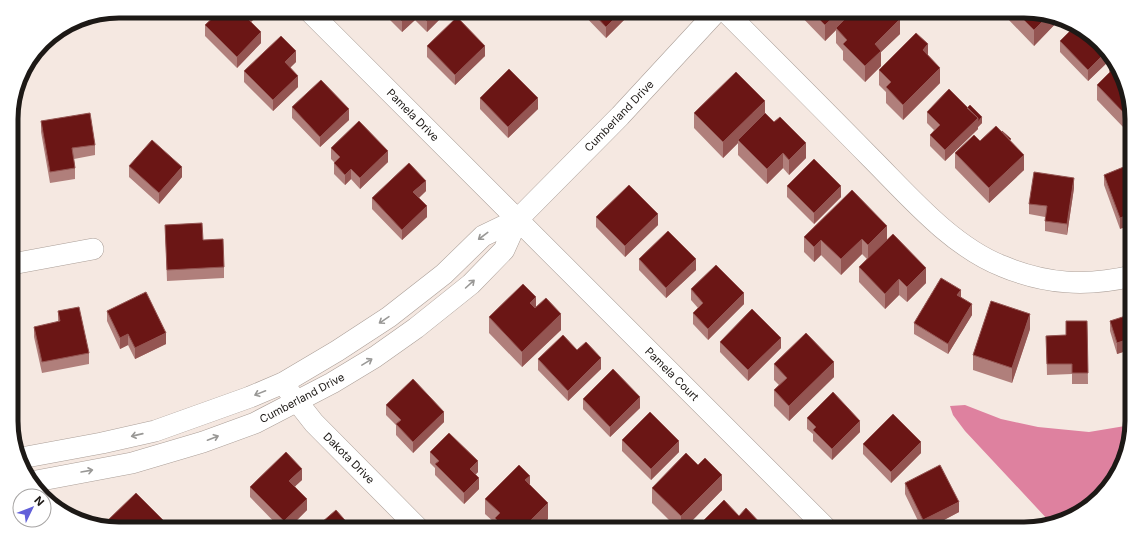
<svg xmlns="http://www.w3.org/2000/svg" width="1143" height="540" font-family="Inter,sans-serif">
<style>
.water{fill:#de819f}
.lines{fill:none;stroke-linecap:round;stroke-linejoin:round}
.street-casing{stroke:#ab9f98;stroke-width:22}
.street{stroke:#fff;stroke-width:21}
.wall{fill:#b07f7b}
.shaded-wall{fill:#945552}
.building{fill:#6b1615;stroke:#945552}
.oneway{stroke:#999896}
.labels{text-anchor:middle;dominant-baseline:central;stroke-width:4;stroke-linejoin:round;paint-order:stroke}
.street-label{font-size:11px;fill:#1d1916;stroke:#fff}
.rim{fill:none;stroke:#1d1916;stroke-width:5}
</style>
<rect width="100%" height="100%" fill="#f5e8e1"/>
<!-- water -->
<path class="water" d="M965 405 1001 419 1038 427 1089 432 1131 425 1124 463 1095 498 1066 517 1050 522 965 431 953 415 950 406Z"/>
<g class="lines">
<!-- street casing -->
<g class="street-casing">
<path id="street" d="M309 11 827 529
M725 11C774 60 822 108 870 157 908 195 951 246 1002 266 1045 284 1086 287 1132 276
M12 264 93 249
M288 390 314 423 419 529
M21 458 102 443 155 431 250 397 283 383 337 351 389 317 444 274 483 236 518 219
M31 482 132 463 203 442 255 423 332 383 375 357 416 328 471 284 504 250 518 219 620 116 717 11"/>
</g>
<!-- street -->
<use href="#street" class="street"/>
</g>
<!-- wall -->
<path class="wall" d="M187 11H196L194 15Z
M253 11V20L251 22 261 43 237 68 205 36V25Z
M386 11H448L427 32 415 20 402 32 386 16Z
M580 11H633L606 38Z
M796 11H892L900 34 881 52V66L865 82 843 60V51L836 43V30L825 41Z
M1006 11H1024L1061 18 1034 46 1006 17Z
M1060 41 1110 53 1112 58 1088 81 1060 52Z
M427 46 485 56 455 85 427 57Z
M928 56 940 83 903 120 886 103V92L879 85V70Z
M1113 61 1131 105 1124 128 1097 100V85L1109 73V65Z
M296 62 290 67 298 87 273 111 244 82V71Z
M949 89 982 123 978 127V129L945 161 930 146V135L934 130 927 123V112Z
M480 98 538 109 508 138 480 109Z
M292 107 349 120 320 147 292 118Z
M694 113H765L806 158 789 175 783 168 767 184 738 155V143L723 158 694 128Z
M41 121 95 145V155L74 159 75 168V179L50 183 41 132Z
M1002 132 1011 142 1024 170 989 203 955 168V153L980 141Z
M331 148 388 162 360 189 351 179 345 185 334 174V163H335L331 159Z
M11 159 19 200V210L11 212Z
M1131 164 1120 229 1104 185V175Z
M129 166 182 177 159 204 129 177Z
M787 186 841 197 814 224 787 197Z
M1074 188 1067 235 1045 231V217L1029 214V204Z
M426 191 419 198 427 217 402 240 372 209V198Z
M596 217 658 225 625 257 596 227Z
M165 225 203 240 224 267V278L167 281Z
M804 237 887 240 926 283 907 302 899 295 885 309 859 282V267L867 259 862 254 841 275 821 255 814 262 804 252Z
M639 259 696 270 666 298 639 270Z
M691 289 744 304 708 340 693 324V313L698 308 691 300Z
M961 297 972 315 948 354 914 334V323Z
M536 308 561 330 522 367 489 333V317Z
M58 311 89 353V364L42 373 34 337V327L58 322Z
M107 311 166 344 135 359 128 345 120 349 107 321Z
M1132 314V382L1123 352 1117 354 1110 331V321Z
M1087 321 1088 384H1072V374L1047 375 1046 336 1066 335Z
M1030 329 1012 383 973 370V355Z
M720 342 781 348 748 381 720 352Z
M577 350 601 369 568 401 538 370V359Z
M774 364 834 377 789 421 774 406V390L779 385 774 380Z
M583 399 640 408 610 437 583 409Z
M386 405 444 422 413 453 396 435V425L386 415Z
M807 418 860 432 832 460 813 441V434L807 429Z
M622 440 679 452 651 480 622 451Z
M863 444 921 453 891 483 863 454Z
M430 452 478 472 476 474 479 489 464 504 435 475V468L430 463Z
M302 480 295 486 307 510 288 529H281L250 497V487Z
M905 483 959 512 927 529H922L905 494Z
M530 485 548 519 538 529H495V523L485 514V499Z
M652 488 722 490 684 529H678L652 503Z
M739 516 762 529H699V525Z
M106 522 119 529 106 527Z"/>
<!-- shaded-wall -->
<path class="shaded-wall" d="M194 11H196L194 15Z
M251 11H253V20L245 27V16Z
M412 11H415V20L402 32V21Z
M437 11H448L427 32V21Z
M622 11H633L606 38V27Z
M840 11H855L836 28V30L825 41V25Z
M1048 16 1061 18 1034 46V30Z
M900 19V34L881 52V66L865 82V66L875 44Z
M261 32V43L237 68V57Z
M928 44V60L923 50Z
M485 46V56L455 85V75Z
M296 51V62L285 73V62Z
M1107 51 1110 53 1112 58 1088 81V70Z
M940 68V83L903 120V105Z
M298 76V87L273 111V100Z
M538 98V109L508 138V127Z
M765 101V116L738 140V143L723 158V142Z
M1131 106V121L1124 128V113Z
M349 109V120L320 147V137Z
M982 117V123L978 127V122Z
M978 118V129L945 161V150Z
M806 143V158L789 175V160Z
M388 151V162L360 189V178Z
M783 153V168L767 184V169Z
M1024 155V170L989 203V188Z
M182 167V177L159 204V193Z
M351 169V179L345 185V175Z
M1074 178V188L1067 235V224Z
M426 181V191L413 203V192Z
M841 186V197L814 224V213Z
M427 206V217L402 240V230Z
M658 214V225L625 257V246Z
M1131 214V225L1120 229V218Z
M887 226V241L868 260V245Z
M862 239V254L841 275V259Z
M821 240V255L814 262V247Z
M696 259V270L666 298V288Z
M926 268V283L907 302V287Z
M899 279V295L885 309V294Z
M961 290V300L957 295Z
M744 293V304L708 340V329Z
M536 297V313L530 303Z
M972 304V315L948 354V344Z
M561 314V330L522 367V352Z
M1030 314V329L1012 383V368Z
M166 333V344L135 359V348Z
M128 334V345L120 349V338Z
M781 338V348L748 381V370Z
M1123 341V352L1117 354V343Z
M601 358V369L568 401V391Z
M834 362V377L789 421V406Z
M640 397V408L610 437V427Z
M444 412V422L413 453V442Z
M860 421V432L832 460V449Z
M679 441V452L651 480V469Z
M921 442V453L891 483V472Z
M478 461V472L470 480V469Z
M302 469V480L289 492V481Z
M722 475V490L684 529H681V516Z
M530 476V491L525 480Z
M479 478V489L464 504V493Z
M307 499V510L288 529H284V521Z
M959 502V512L927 529H923V520Z
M548 503V519L538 529H522Z
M762 525V529H758Z"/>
<!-- building -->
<path class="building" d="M220 11H251L245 16 261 32 237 57 205 25Z
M392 11H412L402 21Z
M417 11H437L427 21Z
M591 11H622L606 27Z
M811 11H840L825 25Z
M853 11H892L900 19 875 44 881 51 865 66 843 44 847 40 836 28Z
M1015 11H1024L1048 16 1034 30Z
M457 17 485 46 455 75 427 46Z
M1075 26 1107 51 1088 70 1060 41Z
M916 33 928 44 923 50 940 68 903 105 886 87 891 82 879 70Z
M281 36 296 51 285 62 298 76 273 100 244 71Z
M1113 61 1131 105V106L1124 113 1097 85 1113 69 1109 65Z
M509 69 538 98 508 127 480 98Z
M736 72 765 101 723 142 694 113Z
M321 80 349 109 320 137 292 107Z
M949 89 978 118 945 150 930 135 940 125 927 112Z
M970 105 982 117 978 122V118L967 108Z
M90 113 95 145 72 148 75 168 50 172 41 121Z
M765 113 774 122 780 117 806 143 789 160 783 153 767 169 738 140Z
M359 121 388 151 360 178 351 169 345 175 334 163 340 157 331 148Z
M996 126 1024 155 989 188 955 153 974 135 980 141Z
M1002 131 1011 139 1010 140 1002 132Z
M152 140 182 167 159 193 129 166Z
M11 159 19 200 11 201Z
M814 159 841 186 814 213 787 186Z
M409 163 426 181 413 192 427 206 402 230 372 198Z
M1131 164V214L1120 218 1104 175Z
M1034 172 1074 178 1067 224 1045 221 1047 206 1029 204Z
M629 185 658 214 625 246 596 217Z
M852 190 887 226 868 245 862 239 841 259 821 240 814 247 804 237Z
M202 223 203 240 223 239 224 267 167 270 165 225Z
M668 231 696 259 666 288 639 259Z
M893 234 926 268 907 287 899 279 885 294 859 267Z
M716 265 744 293 708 329 693 313 703 303 691 289Z
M941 278 961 290 957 295 972 304 948 344 914 323Z
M523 284 536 297 530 303 535 308 546 298 561 314 522 352 489 317Z
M146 292 166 333 135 348 128 334 120 338 107 311Z
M991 301 1030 314 1012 368 973 355Z
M79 307 89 353 42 362 34 327 60 321 58 311Z
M752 309 781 338 748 370 720 342Z
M1132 314V371L1123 341 1117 343 1110 321Z
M1066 321H1087L1088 373H1072V364H1047L1046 336 1066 335Z
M806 333 834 362 789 406 774 390 787 378 774 364Z
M563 335 577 350 586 342 601 358 568 391 538 359Z
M613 369 640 397 610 427 583 399Z
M413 379 444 412 413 442 396 424 401 420 386 405Z
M833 392 860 421 832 449 813 430 816 427 807 418Z
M650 412 679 441 651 469 622 440Z
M893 414 921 442 891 472 863 444Z
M449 433 478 461 470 469 479 478 464 493 435 464 439 461 430 452Z
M286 452 302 469 289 481 307 499 284 521 250 487Z
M686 453 698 465 705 458 722 475 681 516 652 488Z
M519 465 530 476 525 480 548 503 522 529H506L495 518 500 513 485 499Z
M940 465 959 502 923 520 905 483Z
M136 493 172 529H119L112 528 106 522Z
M724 500 739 516 746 508 762 525 758 529H703L699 525Z
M336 510 351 527 348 529H314Z
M554 526 556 529H551Z"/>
<!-- one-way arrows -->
<defs><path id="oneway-shaft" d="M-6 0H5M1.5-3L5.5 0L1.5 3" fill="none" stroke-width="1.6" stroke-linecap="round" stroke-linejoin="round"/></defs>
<g class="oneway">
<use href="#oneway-shaft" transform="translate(483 236) rotate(143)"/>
<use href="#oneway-shaft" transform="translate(470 284) rotate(-42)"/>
<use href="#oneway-shaft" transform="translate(384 320) rotate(146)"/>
<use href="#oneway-shaft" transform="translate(367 362) rotate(-31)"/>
<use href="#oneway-shaft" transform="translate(260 393) rotate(158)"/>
<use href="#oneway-shaft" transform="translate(137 435) rotate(167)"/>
<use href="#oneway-shaft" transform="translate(213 438) rotate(-21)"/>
<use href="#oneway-shaft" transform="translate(87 471) rotate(-10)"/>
</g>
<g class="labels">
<!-- street labels -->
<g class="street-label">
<text transform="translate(413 115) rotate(45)">Pamela Drive</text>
<text transform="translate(619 116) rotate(-46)">Cumberland Drive</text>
<text transform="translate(672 374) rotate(45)">Pamela Court</text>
<text transform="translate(302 398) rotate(-28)">Cumberland Drive</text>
<text transform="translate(349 458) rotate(45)">Dakota Drive</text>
</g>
</g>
<!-- crop -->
<path d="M0 0H1143V540H0ZM119 18H1024A101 101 0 0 1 1125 119V421A101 101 0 0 1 1024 522H119A101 101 0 0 1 18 421V119A101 101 0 0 1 119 18Z" fill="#fff" fill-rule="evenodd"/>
<path class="rim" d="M119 18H1024A101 101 0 0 1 1125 119V421A101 101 0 0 1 1024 522H119A101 101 0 0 1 18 421V119A101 101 0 0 1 119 18Z"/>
<!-- north arrow -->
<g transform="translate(32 508) rotate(47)"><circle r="19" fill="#ffffff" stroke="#a5a3a2"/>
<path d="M0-3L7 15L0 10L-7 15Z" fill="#6260d9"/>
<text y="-6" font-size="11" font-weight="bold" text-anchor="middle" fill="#1d1916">N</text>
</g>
</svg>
